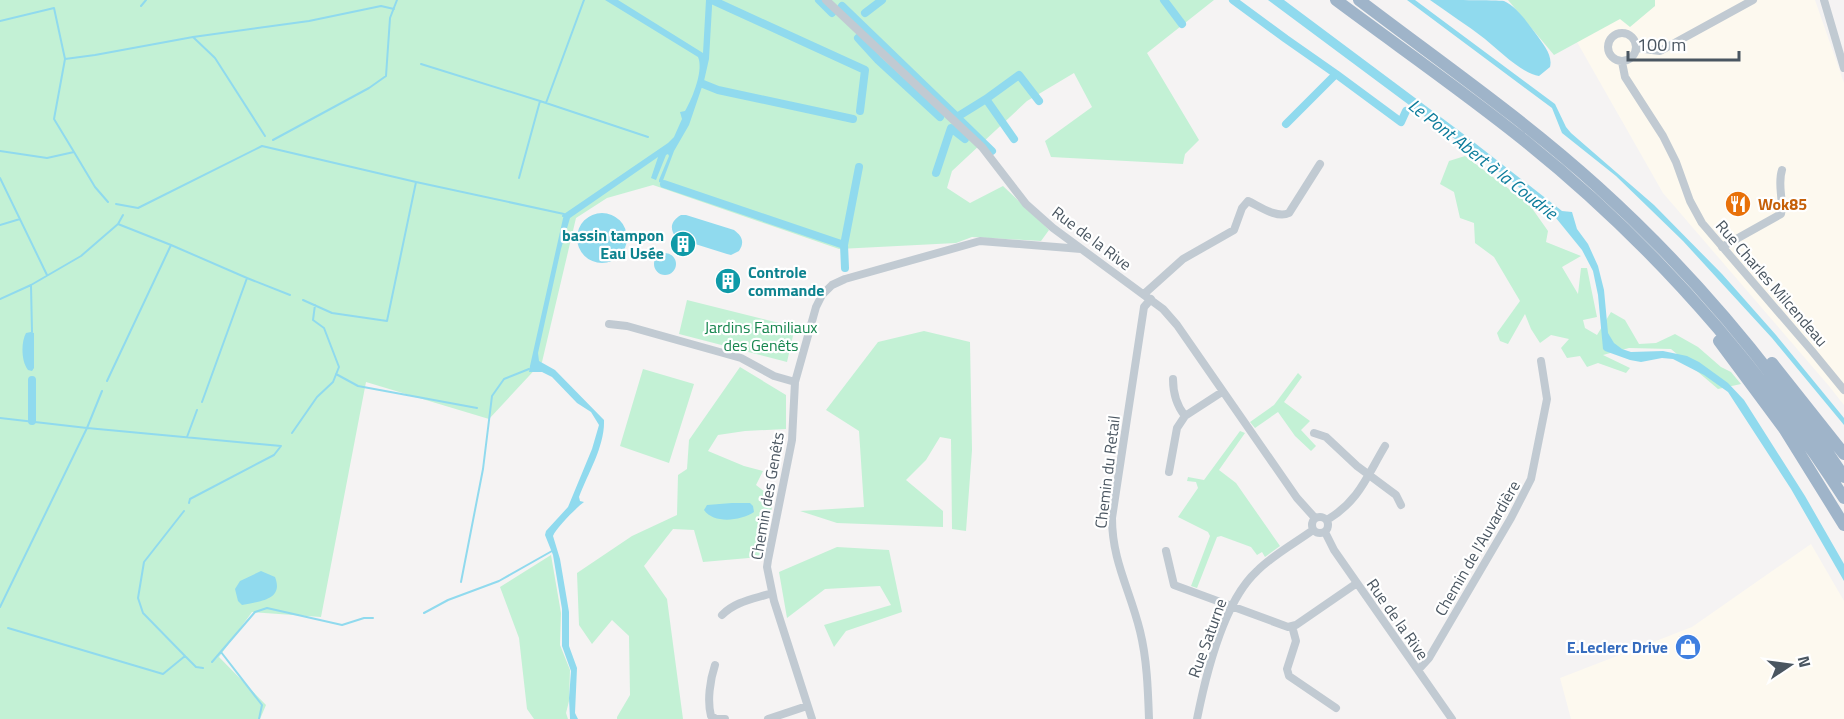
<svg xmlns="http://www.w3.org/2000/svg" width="1844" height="719" font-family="'Titillium Web',sans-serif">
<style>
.commercial{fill:#fdf9ef}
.green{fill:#c3f1d5}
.water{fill:#90daee}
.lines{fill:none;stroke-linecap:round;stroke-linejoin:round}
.stream{stroke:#90daee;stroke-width:2}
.canal{stroke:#90daee;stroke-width:8}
.minor{stroke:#c1cad2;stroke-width:8}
.trunk{stroke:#9fb4c9;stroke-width:12}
.labels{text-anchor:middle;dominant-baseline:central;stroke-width:4.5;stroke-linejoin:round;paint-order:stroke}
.food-label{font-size:16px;font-weight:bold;fill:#c56008;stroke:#fff;text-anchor:start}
.culture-label{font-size:16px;font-weight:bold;fill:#0d838f;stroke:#fff;text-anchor:end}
.street-label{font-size:16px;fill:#4a5661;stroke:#fff}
.park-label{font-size:16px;fill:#17864f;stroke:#fff}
.shop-label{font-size:16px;font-weight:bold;fill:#366cbe;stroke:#fff;text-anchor:end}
.water-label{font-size:18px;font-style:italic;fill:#0c7c9b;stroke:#fff}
</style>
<rect width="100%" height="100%" fill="#f5f3f3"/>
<!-- commercial -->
<path class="commercial" d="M1655 0H1815L1844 83V405L1829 386 1663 193 1577 42 1620 18 1655 6Z
M1811 544 1844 601V719H1571L1560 678 1692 627Z"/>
<!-- green -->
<path class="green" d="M0 0H1214L1147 53 1199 140 1185 154 1183 164 1051 157 1045 141 1092 107 1074 73 1027 101 952 171 947 188 970 203 1003 186 1049 230 1041 241 972 237 956 243 839 249 653 185 607 198 576 218 542 362 489 419 366 382 321 617 252 612 219 657 266 705 260 719H0Z
M1508 0H1655V6L1630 27 1620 19 1554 55Z
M1465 156 1529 204 1548 231 1546 242 1581 256 1562 267 1578 294 1581 268H1587L1597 317 1583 320 1585 328 1597 335 1611 312 1625 320 1639 344 1656 343 1675 334 1698 347 1721 367 1731 372 1741 384 1718 389 1671 349 1629 348 1603 355 1630 368 1626 373 1598 363 1587 367 1580 356 1567 358 1561 348 1569 339 1551 335 1540 343 1531 329 1525 314 1508 344 1500 341 1497 333 1520 301 1494 257 1475 243 1474 223 1460 218 1454 192 1440 184 1449 161Z
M687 300 795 327 787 362 679 334Z
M924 331 970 342 972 450 966 531 952 529 951 439 940 437 926 460 906 480 943 511V527L837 523 800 511 864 507 859 431 826 410 878 342Z
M740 367 786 395V429L745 431 718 435 708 451 744 466 763 471 756 485 774 499 760 557 703 562 694 530 673 529 644 566 667 599 683 719H617V717L630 695 629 636 612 620 592 644 579 625 577 573 632 536 677 515 678 475 687 469 689 440Z
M643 369 694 384 669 463 620 446Z
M1298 373 1302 377 1284 402 1310 421 1301 430 1316 446 1311 451 1295 436 1278 412 1255 428 1250 422 1274 405Z
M1240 431 1245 433 1219 470 1236 483 1280 546 1265 557 1262 552 1257 555 1251 547 1221 536 1217 537 1197 588 1191 586 1210 536 1208 532 1178 517 1198 488 1196 482 1187 481 1188 477 1204 480Z
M837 547 889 550 902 612 846 631 834 647 824 625 891 605 880 586 825 589 787 618 779 572Z
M551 555 561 613 560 645 570 670 569 701 566 713 568 719H534L527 709 519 638 500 587Z"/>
<!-- water -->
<path class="water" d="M605 0H618L703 53 706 0H712V7L709 59 704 81 689 125 674 151 662 183 659 182V180L669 156 668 154 666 155 656 180 651 178 658 157 570 218 561 249 538 353 539 361 555 370 604 420C605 446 588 473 579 497L580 501 584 502C576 508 556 528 553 536L560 559 569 612V646L577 668 575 713 578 719H570L569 698 571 671 562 646V609L553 555 545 535 546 531 568 507 592 449 599 425 591 412 577 403 552 377 542 372H529L530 366 564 214 668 143 674 137 682 119 680 112 685 111C692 99 704 70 698 57Z
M1268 0H1284L1462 133 1562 211 1572 212 1577 229 1588 244 1598 266 1604 290 1608 333 1614 343 1622 349 1631 352 1663 351 1687 356 1699 362 1728 383 1744 400 1805 496 1844 564V581L1791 489 1728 392 1704 375 1673 359 1662 358 1641 362 1630 360 1605 351 1603 349 1598 295 1593 271 1582 250 1556 218 1510 180Z
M1407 0H1415L1555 104 1566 127 1571 133 1654 205 1722 274 1776 335 1844 418V425L1772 338 1683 241 1616 176 1562 133 1552 108Z
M1430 0C1443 0 1497 0 1504 1 1518 8 1527 22 1536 34 1543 44 1553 55 1550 67L1539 76C1524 75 1497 49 1485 39 1467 25 1448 13 1430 0Z
M577 238a25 25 0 1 1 50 0a25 25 0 1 1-50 0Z
M681 215H686L734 230C742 236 745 242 739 251L731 255 727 254 676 238C669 228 671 221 681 215Z
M654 264a11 11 0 1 1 22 0a11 11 0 1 1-22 0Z
M31 332 34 333V368L32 371 28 370C21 361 21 342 26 333Z
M732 503H750L753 506 754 512C740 521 714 524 704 510L707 505Z
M261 571 275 577C284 600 260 601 242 605L238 601 235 589 240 581Z"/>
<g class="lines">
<!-- stream -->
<path class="stream" d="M141 6 146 0
M0 21 54 8 65 59
M193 37 309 21 381 6 394 9
M421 64 540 101 519 178
M540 101 648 137
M546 103 584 0
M273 140 369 88 386 76 390 18 397 0
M0 151 47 158 74 152 95 187 108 202
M74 152 54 119 65 59 95 55 193 37 215 58 265 136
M0 178 47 275
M416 182 564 214 563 216
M116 204 138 208 262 146 416 182 387 321 332 313 303 300
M123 215 118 224 171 245
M0 225 20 219
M247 278 290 295
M0 299 31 285
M32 332 31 285 81 256 118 224
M336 374 358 386 477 408
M107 381 171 245 247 278 202 402
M102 391 87 428 281 446 274 455 190 499 189 503
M0 418 87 428 0 607
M292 433 317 397 333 382 339 367 324 328 313 320 315 305
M187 437 197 410
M184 511 144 562 138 598 143 613 185 656
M461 582 483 469 492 396 504 379 529 369
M424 613 448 600 499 581 552 551
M8 628 163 674 185 656 196 667 203 668
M221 652 262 705 259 719
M212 662 255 612 267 608 342 625 364 618H373"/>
<!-- canal -->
<path class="canal" d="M712 0 865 70 860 111
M819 0 832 13
M1164 0 1182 24
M1233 0 1286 39 1336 74 1286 124
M842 6 957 117
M865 13 882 0
M858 38 878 60 940 117
M1336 74 1401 122 1406 111
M703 84 718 90 853 119
M986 99 957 117 992 151
M1014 139 986 99 1019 75 1039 101
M936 173 951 128 965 139
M664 184 844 245 845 268
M844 245 859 167
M32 421V380"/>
<!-- minor -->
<path class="minor" d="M826 0 982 147 1026 204 1053 228 1163 309 1177 325 1297 498 1315 518
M1824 0 1844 68
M1608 47a14 14 0 1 1 28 0a14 14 0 1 1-28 0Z
M1636 48 1660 51 1753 0
M1622 62 1625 77 1663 136 1676 162 1690 201 1702 223 1812 351 1844 390
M1722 247 1781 214C1784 199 1777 185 1782 170
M1144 294 1183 259 1234 230 1242 208 1248 201C1259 206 1277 219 1289 213L1320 164
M609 324 627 326 741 358 774 376 795 382
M1173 379C1173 392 1177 406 1185 416
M1314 433 1326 437 1357 466 1396 495 1401 505
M1169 472 1177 428 1185 416 1222 392
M1312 525a8 8 0 1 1 16 0a8 8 0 1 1-16 0Z
M1327 520C1359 501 1367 476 1385 446
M1325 532 1334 550 1452 719
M1166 551 1174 585 1288 627 1296 625 1357 583
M722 615C736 601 754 599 772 593
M1292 626 1296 641 1287 669 1289 676 1336 708
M715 665C710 680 707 701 711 716L716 719H725
M1418 670 1429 658 1511 518 1531 479 1547 399 1541 361
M768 719 807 706
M812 719 774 601 767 567 768 560 792 440 795 382 816 307 822 295 832 285 845 279 980 241 1081 249
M1149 719C1148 690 1147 659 1140 631 1130 590 1112 561 1112 518L1144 307 1151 299
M1197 719C1206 674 1223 602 1257 571 1273 555 1295 543 1313 530"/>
<!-- trunk -->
<path class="trunk" d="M1336 0C1399 47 1464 92 1525 141 1651 242 1757 363 1844 498
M1359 0C1439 61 1523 119 1598 187 1692 272 1775 371 1844 477
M1719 341 1785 430 1844 525
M1772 363 1844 454"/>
</g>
<!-- icons -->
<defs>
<g id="restaurant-disc" transform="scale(1.35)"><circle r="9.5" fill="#e8710a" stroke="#fff"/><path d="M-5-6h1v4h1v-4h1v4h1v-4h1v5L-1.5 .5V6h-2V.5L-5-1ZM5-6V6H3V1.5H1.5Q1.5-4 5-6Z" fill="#fff"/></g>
<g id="building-disc" transform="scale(1.35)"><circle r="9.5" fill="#0f9aa8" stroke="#fff"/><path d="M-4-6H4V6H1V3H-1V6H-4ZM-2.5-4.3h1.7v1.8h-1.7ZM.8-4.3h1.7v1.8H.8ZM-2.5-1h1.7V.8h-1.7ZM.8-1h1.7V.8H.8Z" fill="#fff"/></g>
<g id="shop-disc" transform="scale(1.35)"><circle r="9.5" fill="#3f7fe0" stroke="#fff"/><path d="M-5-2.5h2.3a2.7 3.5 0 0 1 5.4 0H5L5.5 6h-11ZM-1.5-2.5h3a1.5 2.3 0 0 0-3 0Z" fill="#fff"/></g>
</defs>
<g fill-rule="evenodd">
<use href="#restaurant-disc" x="1738" y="204"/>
<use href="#building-disc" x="683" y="244"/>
<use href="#building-disc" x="728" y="281"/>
<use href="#shop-disc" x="1688" y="647"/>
</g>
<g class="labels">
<!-- food labels -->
<g class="food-label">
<text x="1758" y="204">Wok85</text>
</g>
<!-- culture labels -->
<g class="culture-label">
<text x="664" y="235">bassin tampon<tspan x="664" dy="18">Eau Usée</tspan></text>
<text x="748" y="272" text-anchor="start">Controle<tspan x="748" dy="18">commande</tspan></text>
</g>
<!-- street labels -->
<g class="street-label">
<text transform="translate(1092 238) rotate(37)">Rue de la Rive</text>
<text transform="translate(1772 283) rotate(49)">Rue Charles Milcendeau</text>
<text transform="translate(1107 472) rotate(-83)">Chemin du Retail</text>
<text transform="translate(767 496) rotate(-80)">Chemin des Genêts</text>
<text transform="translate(1477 548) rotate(-60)">Chemin de l'Auvardière</text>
<text transform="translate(1398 619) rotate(55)">Rue de la Rive</text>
<text transform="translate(1207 638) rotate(-70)">Rue Saturne</text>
</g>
<!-- park labels -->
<g class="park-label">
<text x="761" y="327">Jardins Familiaux<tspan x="761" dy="18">des Genêts</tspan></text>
</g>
<!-- shop labels -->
<g class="shop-label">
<text x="1668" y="647">E.Leclerc Drive</text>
</g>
<!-- water labels -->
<g class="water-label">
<text transform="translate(1483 159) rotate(38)">Le Pont Abert à la Coudrie</text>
</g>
</g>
<!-- north arrow -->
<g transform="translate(1790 665) rotate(77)" stroke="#ffffff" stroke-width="4.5" paint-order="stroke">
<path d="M0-4.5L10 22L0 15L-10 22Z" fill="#4a5661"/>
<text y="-9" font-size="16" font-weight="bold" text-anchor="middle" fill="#4a5661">N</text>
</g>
<!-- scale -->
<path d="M1628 51v9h111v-9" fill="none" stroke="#4a5661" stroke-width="3"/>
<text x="1637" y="51" font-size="18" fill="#4a5661" stroke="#ffffff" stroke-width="4.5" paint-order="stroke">100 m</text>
</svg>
